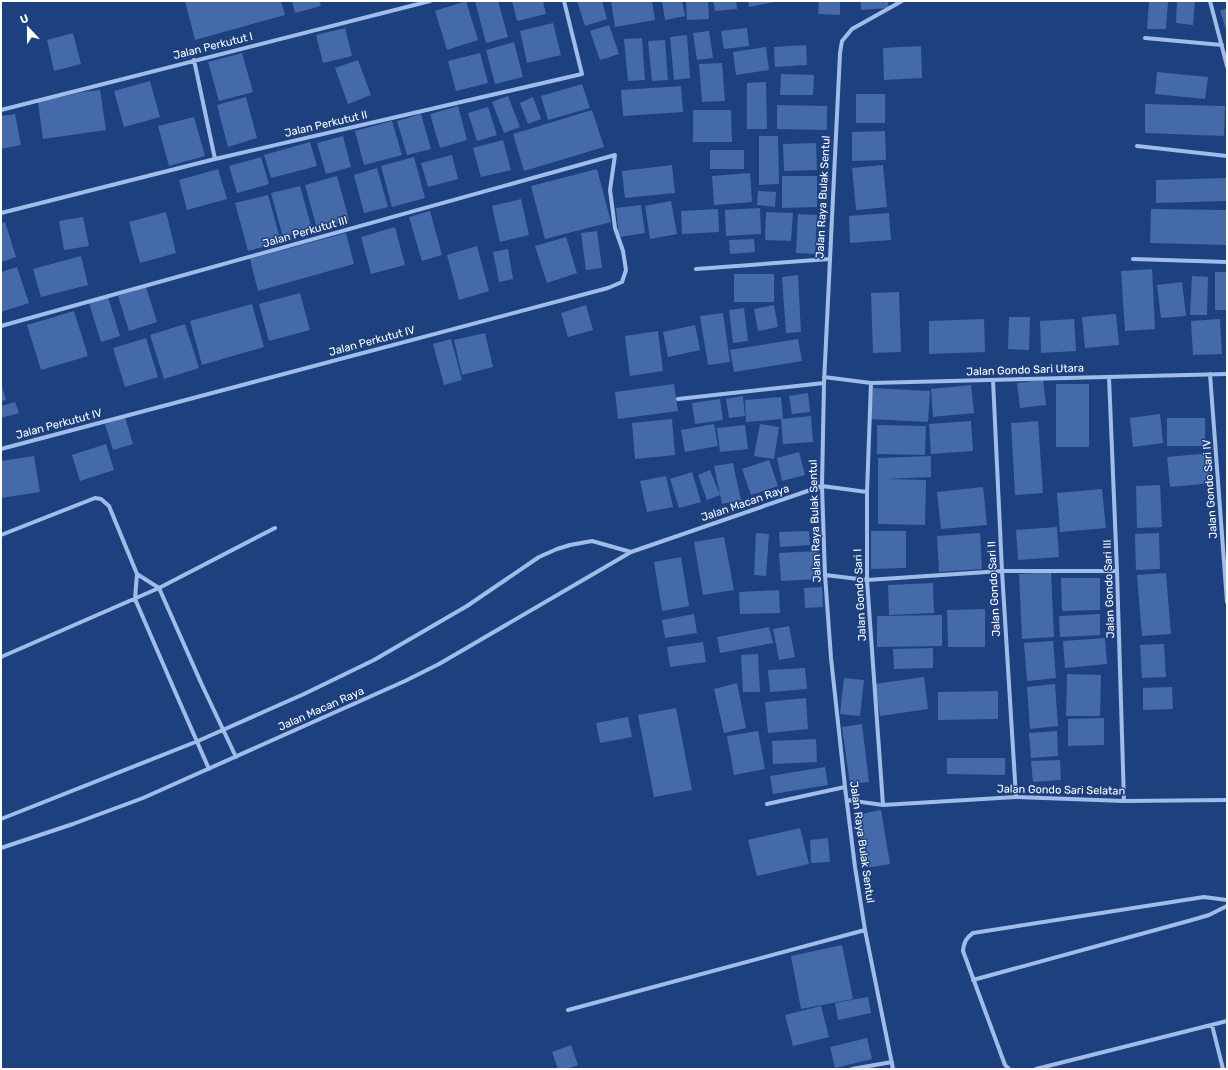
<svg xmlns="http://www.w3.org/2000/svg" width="1228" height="1070" font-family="Rubik,sans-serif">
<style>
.building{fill:#456aa9}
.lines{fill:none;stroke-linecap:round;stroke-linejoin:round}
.street{stroke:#a0bce9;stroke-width:4}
.labels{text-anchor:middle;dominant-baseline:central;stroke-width:3;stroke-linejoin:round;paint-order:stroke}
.street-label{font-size:11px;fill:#fff;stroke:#1d407f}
</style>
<rect width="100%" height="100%" fill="#1d407f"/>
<!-- building -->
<path class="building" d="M185 1H281L285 15 195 40Z
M292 1H319L321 6 295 13Z
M466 1 478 40 447 50 435 11Z
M475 1H498L508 37 486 43Z
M512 1H543L546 14 517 21Z
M577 1H602L607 19 585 26Z
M611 1H652L655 20 615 27Z
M662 1H682L685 16 665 20Z
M686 1H708L709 19 687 20Z
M713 1H736L737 9 715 11Z
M748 1H773L774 2 749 7Z
M819 1H840V15L818 14Z
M861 1H888L889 8 861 10Z
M1149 1H1168L1166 29H1147Z
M1177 1H1195L1193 25 1176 23Z
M1227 8V32L1220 11Z
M553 23 561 55 527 63 520 31Z
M609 25 619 54 600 60 590 31Z
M345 28 352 56 323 63 316 35Z
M747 28 749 46 724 49 721 31Z
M709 31 713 58 697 60 693 33Z
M73 33 81 64 54 71 47 40Z
M687 35 690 78 674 80 670 37Z
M642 38 645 80 628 81 624 39Z
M665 40 668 80 652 81 648 41Z
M514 42 523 77 495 84 486 50Z
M806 45 807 65 775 67 774 47Z
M921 46 922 78 884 80 883 48Z
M766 47 769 70 736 75 733 52Z
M242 53 253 92 219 101 208 62Z
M480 53 488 83 456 91 448 61Z
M358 60 371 95 348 104 335 68Z
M722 63 725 101 702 102 699 64Z
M1157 72 1208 77 1205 99 1155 94Z
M781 74 814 75 813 95H780Z
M150 81 160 117 124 127 114 91Z
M766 82 767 129H747V83Z
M582 84 590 108 548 120 541 96Z
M681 86 683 112 623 116 621 90Z
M100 90 106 130 43 139 38 102 83 92Z
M856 94H885V123H856Z
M508 96 520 127 504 133 492 102Z
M246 97 257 138 228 147 217 105Z
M533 97 541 119 528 124 520 103Z
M1145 104 1225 106 1224 136 1145 133Z
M777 105 827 106V130L777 129Z
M458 106 467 140 440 148 430 114Z
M488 107 497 135 477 141 468 113Z
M592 110 604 147 524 171 513 134Z
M693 110H731L732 142H693Z
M15 114 21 145 1 149V116Z
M421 114 431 149 407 155 397 121Z
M194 117 205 156 169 166 158 126Z
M392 121 402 155 364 165 355 131Z
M885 131 886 160 852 161V132Z
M343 136 351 167 326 174 317 143Z
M759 136H778L779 184 759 185Z
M503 140 511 170 481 177 473 148Z
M310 142 317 166 271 178 264 155Z
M816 143 817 170 784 171 783 144Z
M710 150H744V169H710Z
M452 155 458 179 428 187 421 163Z
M261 157 269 184 237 193 229 166Z
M414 157 425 198 392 207 381 166Z
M672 165 675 193 625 198 622 171Z
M883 165 887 207 856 210 852 168Z
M377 168 388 207 364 213 354 175Z
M218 169 227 199 187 210 179 180Z
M597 169 611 222 545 239 531 186Z
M750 173 752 202 714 205 712 176Z
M337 176 349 220 317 229 305 185Z
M782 176H817V207L782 208Z
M1227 178V201L1156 203V180Z
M300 186 312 229 283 237 271 193Z
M758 191 776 192 775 207 757 205Z
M268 195 281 242 248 251 235 203Z
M521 199 529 235 500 242 492 206Z
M671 201 677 234 650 239 645 206Z
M641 205 645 233 619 237 616 208Z
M760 208 761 234 726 236 725 210Z
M718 209 719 232 682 234 681 211Z
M1151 209 1227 210V245L1150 243Z
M430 211 442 255 422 261 409 217Z
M166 212 176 253 140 263 129 222Z
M766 212 793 213 791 241 765 240Z
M889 213 891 240 850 243 849 216Z
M798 214 817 215 815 254 796 253Z
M83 217 89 246 64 250 59 221Z
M5 222 16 257 1 262V223Z
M395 227 405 265 371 274 361 237Z
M597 231 602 268 586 270 581 233Z
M346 233 354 264 258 291 250 259Z
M566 237 577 273 547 283 535 246Z
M754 239 755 252 730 254 729 240Z
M477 246 489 291 459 300 447 255Z
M508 249 513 279 499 282 493 252Z
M81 256 88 285 41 297 33 269Z
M17 267 29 303 1 312V272Z
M1152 269 1155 329 1125 331 1121 271Z
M1215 272H1227V310H1215Z
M734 274H774V302H734Z
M798 275 801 332 786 333 782 277Z
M1192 276 1208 277 1207 315H1190Z
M1182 282 1186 316 1161 318 1157 285Z
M146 287 157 322 129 331 118 296Z
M899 292 901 352 873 353 871 293Z
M300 293 310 330 269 341 259 304Z
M108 297 120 336 101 342 89 303Z
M252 304 264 347 202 365 190 321Z
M586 305 593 330 568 337 561 313Z
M774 305 778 327 758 331 754 309Z
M744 308 748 341 733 343 729 310Z
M74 311 88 356 41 370 27 325Z
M723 313 730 362 708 365 700 316Z
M1116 314 1119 345 1085 348 1082 317Z
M1009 317H1030L1029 350 1008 349Z
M984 319 985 352 929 354V321Z
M1074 319 1076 351 1041 353 1040 321Z
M1220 319 1222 354 1193 355 1191 321Z
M185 324 199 368 164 379 150 335Z
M695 325 700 350 668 357 663 332Z
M658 331 663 371 630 376 625 336Z
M485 333 493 367 462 375 454 340Z
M146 338 158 377 125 387 113 348Z
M451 339 462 380 444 385 433 344Z
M798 339 802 361 734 372 730 350Z
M1043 380 1046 405 1020 408 1017 383Z
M1 383 6 400 1 401Z
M674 384 678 411 618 419 615 392Z
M1056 384H1089V447H1056Z
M971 385 974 413 933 417 931 389Z
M873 388 930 391 928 422 871 419Z
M808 393 810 412 792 414 789 396Z
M743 396 745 416 729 418 726 399Z
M781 397 783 419 811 416 813 442 783 444 781 419 746 422 745 400Z
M720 399 723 420 695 424 692 403Z
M15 402 19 413 1 418V406Z
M1160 414 1163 443 1133 447 1130 418Z
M125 417 133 444 113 450 105 424Z
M1167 418H1205V446H1167Z
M672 419 675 455 635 459 632 423Z
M971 421 973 451 931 454 929 424Z
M1038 421 1043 493 1015 495 1011 423Z
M714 424 718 446 685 452 681 430Z
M760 424 779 427 774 459 754 456Z
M745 425 748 449 720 452 717 428Z
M877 425 926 426 925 455 877 454Z
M106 444 114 470 80 481 72 455Z
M799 452 805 475 782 481 777 458Z
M1210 453 1212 483 1170 487 1167 457Z
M34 456 40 492 1 498V461Z
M931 456V477L886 479 926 480 925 525 878 524V458Z
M769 460 778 486 751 495 742 469Z
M733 463 741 500 722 504 714 466Z
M710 470 720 495 707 500 698 475Z
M692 472 701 502 679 508 670 479Z
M666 476 673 507 647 512 640 481Z
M1160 485 1162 527 1137 528 1136 486Z
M983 487 987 525 941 529 937 492Z
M1102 489 1106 528 1060 532 1057 493Z
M1057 527 1059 557 1018 560 1016 530Z
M809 531 810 545 780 547 779 532Z
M871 531H906V568L871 569Z
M756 533 769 534 766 576 754 575Z
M980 533 982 569 939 572 937 536Z
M1159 533 1160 569 1136 570 1135 534Z
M724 537 734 590 703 595 694 542Z
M817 551 819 579 781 581 779 553Z
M681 557 689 606 662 611 654 562Z
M1051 572 1054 637 1022 639 1019 574Z
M1166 573 1171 634 1142 636 1137 575Z
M1061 578H1100V610L1062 611Z
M933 583 934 613 889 615 888 585Z
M822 587 823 607 805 608 804 588Z
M779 590 780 613 740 614 739 592Z
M985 609V647H948L947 610Z
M694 614 697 633 665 638 662 620Z
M1100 614V635L1060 637 1059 616Z
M942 615V646L877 647V616Z
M789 626 795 657 779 660 773 629Z
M769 627 773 643 720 653 717 637Z
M1105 638 1107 664 1065 668 1063 641Z
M1053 641 1056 678 1027 681 1024 643Z
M703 642 706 662 670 667 667 647Z
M1164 644 1166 677 1142 678 1140 645Z
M933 648V668L894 669 893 649Z
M758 654 760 692H743L741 655Z
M805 668 807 689 770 692 768 670Z
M1067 674 1101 675 1100 716H1066Z
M924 677 928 709 880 716 875 684Z
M844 678 864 680 860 716 840 714Z
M737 683 746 728 724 733 714 689Z
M1055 684 1058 726 1030 729 1027 687Z
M1172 687 1173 709 1143 710V688Z
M998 691V719L938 720V692Z
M806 698 808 729 768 733 765 702Z
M676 708 692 790 654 797 638 715Z
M628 717 632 737 600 743 596 723Z
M1104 718V745L1068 746V719Z
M862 724 869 782 850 784 842 727Z
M758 731 765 769 734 775 727 736Z
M1057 731 1058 756 1031 758 1029 733Z
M816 739 817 762 773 764 772 741Z
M947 758H1005V775L947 774Z
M1060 760 1061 780 1033 782 1031 761Z
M825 767 828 785 773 794 770 776Z
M881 810 890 864 865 868 856 815Z
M800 828 809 864 757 876 748 840Z
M828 838 830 862 811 863 810 840Z
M842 945 853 999 801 1009 791 956Z
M868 997 871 1013 838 1020 835 1003Z
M821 1006 829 1037 793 1046 785 1015Z
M867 1038 872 1059 835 1068 830 1047Z
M571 1045 578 1065 567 1069H558L552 1052Z"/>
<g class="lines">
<!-- street -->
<path class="street" d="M1210 1 1227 66
M1145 38 1222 45
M194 60 215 159
M1 110 430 1
M1137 146 1227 156
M1 213 215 159 582 74 564 1
M1133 259 1227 262
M696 269 829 259
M1 326 615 155 610 190 615 228 623 251 626 270 622 282 608 288 1 449
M1210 374 1227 602
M824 377 871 383 1227 374
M1109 377 1117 571 1124 801
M993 380 1002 571 1016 797
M871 383 867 492V580L883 805
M678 399 824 383
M1 535 95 498 101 499 109 506 137 574 135 599 177 696 209 769
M137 574 159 588 202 685 236 757
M825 575 867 580 1002 571H1117
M1 657 159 588 275 528
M847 800 883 805 1016 797 1124 801 1227 800
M767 804 845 787
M1 819 198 741 304 694 374 660 467 606 539 557 557 549 570 545 592 541 631 552
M1 848 73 824 143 798 405 681 439 664 631 552 822 486 867 492
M973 980 1192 920 1209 915 1227 906
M568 1010 865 930
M1212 1025 1223 1069
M852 1069 892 1062
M893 1069 865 930 855 867 845 787 831 658 825 575 822 486 824 383 840 53 842 41 852 29 902 1
M1009 1069 1005 1065 963 951C964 942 966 938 973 933L1204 897 1227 900
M1036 1069 1227 1021"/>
</g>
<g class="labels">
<!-- street labels -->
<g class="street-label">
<text transform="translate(213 46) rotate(-14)">Jalan Perkutut I</text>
<text transform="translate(326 124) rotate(-13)">Jalan Perkutut II</text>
<text transform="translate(823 197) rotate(-87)">Jalan Raya Bulak Sentul</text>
<text transform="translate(305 232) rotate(-16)">Jalan Perkutut III</text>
<text transform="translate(372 341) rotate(-15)">Jalan Perkutut IV</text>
<text transform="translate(1025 370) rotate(-2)">Jalan Gondo Sari Utara</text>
<text transform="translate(59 424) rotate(-15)">Jalan Perkutut IV</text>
<text transform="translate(1210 489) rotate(-94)">Jalan Gondo Sari IV</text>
<text transform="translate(745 503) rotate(-19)">Jalan Macan Raya</text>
<text transform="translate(815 521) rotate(-92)">Jalan Raya Bulak Sentul</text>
<text transform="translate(994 589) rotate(-93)">Jalan Gondo Sari II</text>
<text transform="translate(1109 589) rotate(-92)">Jalan Gondo Sari III</text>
<text transform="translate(860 595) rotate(-93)">Jalan Gondo Sari I</text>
<text transform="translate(321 709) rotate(-24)">Jalan Macan Raya</text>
<text transform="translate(1061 790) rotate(1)">Jalan Gondo Sari Selatan</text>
<text transform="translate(862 842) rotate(82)">Jalan Raya Bulak Sentul</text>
</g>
</g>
<!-- border -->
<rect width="1228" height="1070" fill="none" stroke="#ffffff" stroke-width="4"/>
<!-- north arrow -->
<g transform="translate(28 28) rotate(338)" stroke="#1d407f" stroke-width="3" paint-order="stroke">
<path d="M0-3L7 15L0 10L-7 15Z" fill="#ffffff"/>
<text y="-6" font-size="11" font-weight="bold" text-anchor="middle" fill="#ffffff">U</text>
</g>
</svg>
